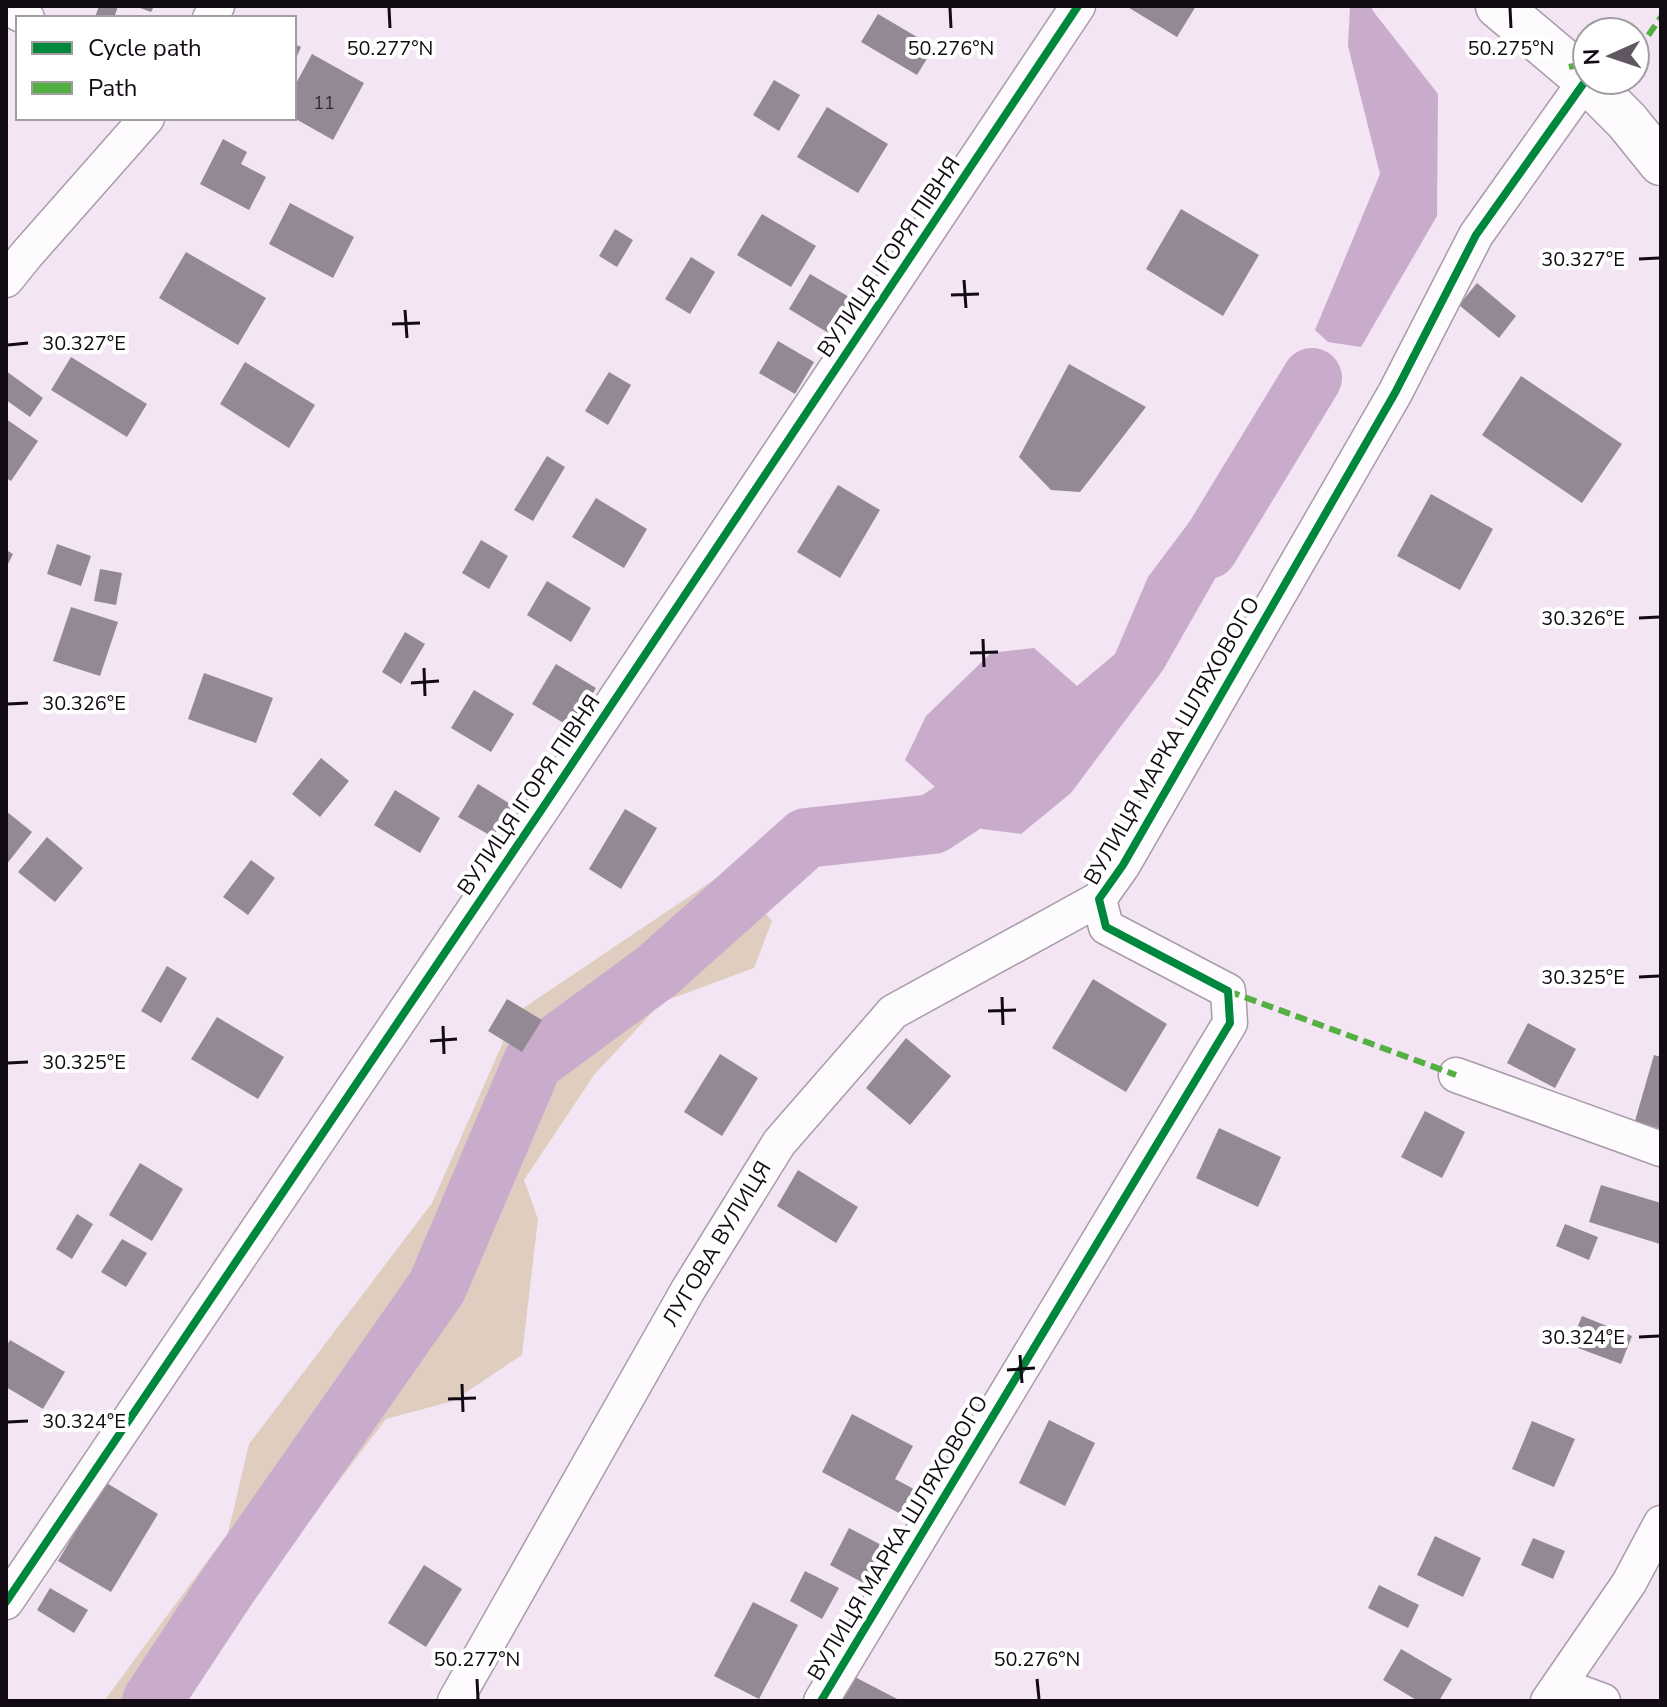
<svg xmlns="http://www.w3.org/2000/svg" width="1667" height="1707" font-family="'Nunito Sans',sans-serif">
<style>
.green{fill:#dfcec0}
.water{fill:#c9accb}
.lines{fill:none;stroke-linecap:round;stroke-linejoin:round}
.river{stroke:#c9accb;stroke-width:60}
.building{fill:#938994}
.street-casing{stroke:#a79ca8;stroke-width:37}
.secondary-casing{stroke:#a79ca8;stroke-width:47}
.street{stroke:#fdfbfd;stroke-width:34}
.secondary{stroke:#fdfbfd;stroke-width:44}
.quiet{stroke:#55b044;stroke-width:6;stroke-dasharray:12 6;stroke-linecap:butt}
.cycleway-casing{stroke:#fff;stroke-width:13}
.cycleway{stroke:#00873e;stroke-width:8}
.ticks{fill:none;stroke:#130b14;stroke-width:3}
.labels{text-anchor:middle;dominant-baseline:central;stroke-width:8;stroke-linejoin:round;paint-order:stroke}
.number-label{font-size:18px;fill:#332a34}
.street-label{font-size:22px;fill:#130b14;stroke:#fff}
.ticks-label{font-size:20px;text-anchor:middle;fill:#130b14;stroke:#fff;stroke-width:8;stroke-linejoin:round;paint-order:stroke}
</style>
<rect width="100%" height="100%" fill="#f3e5f4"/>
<!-- green -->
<path class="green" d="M730 869 772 921 754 968 662 1002 594 1075 524 1180 538 1219 522 1355 453 1401 386 1419 174 1698V1701H104L228 1533 249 1444 432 1203 516 1013Z"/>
<!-- water -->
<path class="water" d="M1350 6H1371L1373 11 1438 94 1437 216 1361 347 1328 342 1315 330 1380 174 1348 46Z
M1229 469 1268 486 1163 670 1071 793 1021 834 982 829 905 760 926 716 991 653 1034 648 1077 686 1115 654 1148 577Z"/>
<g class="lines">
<!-- river -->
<path class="river" d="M1208 549 1312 378
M152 1701 227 1587 437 1287 533 1062 657 971 806 838 933 824 986 789 1024 756"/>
</g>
<!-- building -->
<path class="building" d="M99 6H118L114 18H97L95 17Z
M135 6H154L151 12Z
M1126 6H1196L1177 37Z
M878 14 934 47 917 75 861 42Z
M294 44 301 47 294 63Z
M312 54 364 83 333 140 294 118V87Z
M774 80 800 95 779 131 753 115Z
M827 107 888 144 858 193 797 157Z
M223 139 247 152 241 164 266 177 249 210 200 184Z
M290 203 354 237 333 278 269 244Z
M1181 209 1259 255 1223 316 1146 269Z
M762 214 816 246 791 287 737 255Z
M615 229 633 240 617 267 599 256Z
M186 252 266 298 238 345 159 298Z
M691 257 715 272 690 314 665 299Z
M810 274 856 301 835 337 789 309Z
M1477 283 1516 316 1499 338 1459 305Z
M778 341 814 362 795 394 759 373Z
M71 357 147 404 127 437 51 390Z
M245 362 315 405 289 448 220 404Z
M1069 364 1146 407 1080 492 1051 490 1019 457Z
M6 371 43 398 30 417 6 400Z
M609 372 631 385 608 425 585 411Z
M1521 376 1622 444 1582 503 1482 435Z
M6 419 38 441 11 481 6 478Z
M547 456 565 467 533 521 514 510Z
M838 485 880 510 840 578 797 552Z
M1431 494 1493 529 1460 590 1397 556Z
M596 498 647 529 624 568 572 537Z
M481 540 508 556 489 589 462 573Z
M57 544 91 556 81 586 47 574Z
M6 550 13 554 6 568Z
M100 569 122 573 116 605 94 601Z
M547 581 591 608 571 642 527 615Z
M71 607 118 622 100 676 53 661Z
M405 632 425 644 401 684 382 672Z
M556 664 596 688 572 728 532 704Z
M204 673 273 698 256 743 188 719Z
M474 690 514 714 491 752 451 728Z
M321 758 349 781 320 817 292 794Z
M478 784 512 805 493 837 458 817Z
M395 790 440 818 420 853 374 825Z
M625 809 657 828 621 889 589 869Z
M6 811 32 832 6 865Z
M47 837 83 868 55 902 18 872Z
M251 860 275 878 248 915 223 897Z
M167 966 187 978 161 1023 141 1011Z
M1093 979 1167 1024 1126 1092 1052 1048Z
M507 999 542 1020 522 1052 488 1031Z
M217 1017 284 1057 258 1099 191 1059Z
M1528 1023 1576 1049 1555 1088 1507 1063Z
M906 1038 951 1076 910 1125 866 1088Z
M720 1054 758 1078 722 1136 684 1112Z
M1654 1055 1661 1057V1129L1635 1121Z
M1425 1111 1465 1132 1442 1178 1401 1157Z
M1219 1128 1281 1157 1258 1207 1196 1178Z
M140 1163 183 1189 152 1241 109 1215Z
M798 1170 858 1207 836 1243 777 1206Z
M1601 1185 1661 1203 1660 1244 1589 1222Z
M77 1214 93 1224 72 1259 56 1249Z
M1565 1224 1598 1237 1589 1260 1556 1246Z
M122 1239 147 1253 126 1287 101 1272Z
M1582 1316 1632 1336 1621 1364 1570 1345Z
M10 1340 65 1372 43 1409 6 1387V1347Z
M852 1414 913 1446 895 1479 925 1495 912 1520 822 1472Z
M1049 1420 1095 1443 1065 1506 1019 1483Z
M1532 1421 1575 1439 1554 1487 1512 1469Z
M105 1482 158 1514 111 1592 58 1561Z
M849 1528 889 1549 869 1586 830 1565Z
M1435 1536 1481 1558 1463 1597 1417 1575Z
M1533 1538 1565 1551 1553 1579 1521 1565Z
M424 1565 462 1589 426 1647 388 1623Z
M805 1571 839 1588 822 1619 790 1601Z
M1379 1585 1419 1605 1408 1628 1368 1608Z
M50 1588 88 1610 74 1633 37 1610Z
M753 1602 798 1625 759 1699 714 1676Z
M1401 1649 1452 1679 1439 1701H1418L1383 1680Z
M855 1677 901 1701H842Z"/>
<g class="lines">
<!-- street casing -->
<g class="street-casing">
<path id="street" d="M6 7 27 18
M210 18 217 6
M6 280 27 254 147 118
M1456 1075 1661 1149
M6 1602 544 806 1078 6
M1559 1685 1603 1701
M455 1701 688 1290 779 1143 893 1012 1099 899
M821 1701 1230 1023 1228 991 1106 927 1099 899 1123 865 1395 393 1476 235 1586 80
M1548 1701 1629 1583 1661 1523"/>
</g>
<!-- secondary casing -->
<g class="secondary-casing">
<path id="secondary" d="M1498 6 1586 80 1627 121 1661 163"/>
</g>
<!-- street -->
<use href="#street" class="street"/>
<!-- secondary -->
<use href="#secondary" class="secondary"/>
<!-- quiet -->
<path class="quiet" d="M1635 46 1643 43 1661 17
M1569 67 1587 63
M1228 991 1456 1075"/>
<!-- cycleway casing -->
<g class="cycleway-casing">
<path id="cycleway" d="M6 1602 544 806 1078 6
M821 1701 1230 1023 1228 991 1106 927 1099 899 1123 865 1395 393 1476 235 1586 80"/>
</g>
<!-- cycleway -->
<use href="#cycleway" class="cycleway"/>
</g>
<!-- ticks -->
<path class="ticks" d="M389 8 390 28M950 8 951 28M1510 8 1511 28M1639 259 1659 258M964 280 966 308M951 295 979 294M405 310 407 338M392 324 420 323M8 345 28 343M1639 618 1659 617M983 639 984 667M970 653 998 652M424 668 425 696M411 683 439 681M8 704 28 703M1639 977 1659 976M1002 997 1003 1025M988 1011 1016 1010M443 1026 444 1054M430 1041 457 1039M8 1063 28 1062M1639 1337 1659 1336M1020 1355 1022 1383M1007 1370 1035 1368M462 1384 463 1412M448 1399 476 1398M8 1422 28 1421M477 1679 478 1699M1037 1679 1039 1699"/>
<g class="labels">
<!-- number labels -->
<g class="number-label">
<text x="324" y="103">11</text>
</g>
<!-- street labels -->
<g class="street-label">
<text transform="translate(889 257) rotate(-56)">ВУЛИЦЯ ІГОРЯ ПІВНЯ</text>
<text transform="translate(1172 741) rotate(-60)">ВУЛИЦЯ МАРКА ШЛЯХОВОГО</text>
<text transform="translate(529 795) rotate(-56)">ВУЛИЦЯ ІГОРЯ ПІВНЯ</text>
<text transform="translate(717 1244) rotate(-59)">ЛУГОВА ВУЛИЦЯ</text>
<text transform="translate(898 1538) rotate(-59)">ВУЛИЦЯ МАРКА ШЛЯХОВОГО</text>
</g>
</g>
<g class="ticks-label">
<text x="390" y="55">50.277°N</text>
<text x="951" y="55">50.276°N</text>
<text x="1511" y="55">50.275°N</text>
<text x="1583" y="266">30.327°E</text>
<text x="84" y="350">30.327°E</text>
<text x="1583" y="625">30.326°E</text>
<text x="84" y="710">30.326°E</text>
<text x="1583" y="984">30.325°E</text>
<text x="84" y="1069">30.325°E</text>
<text x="1583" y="1344">30.324°E</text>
<text x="84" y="1428">30.324°E</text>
<text x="477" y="1666">50.277°N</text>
<text x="1037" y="1666">50.276°N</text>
</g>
<!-- border -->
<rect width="1667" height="1707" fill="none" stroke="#130b14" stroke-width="16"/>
<!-- legend -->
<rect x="16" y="16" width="280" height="104" fill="#ffffff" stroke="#a19da1" stroke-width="2"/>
<rect x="32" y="42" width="40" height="12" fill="#00873e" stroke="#a19da1" stroke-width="2"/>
<text x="88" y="56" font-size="24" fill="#130b14">Cycle path</text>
<rect x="32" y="82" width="40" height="12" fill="#55b044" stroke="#a19da1" stroke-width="2"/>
<text x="88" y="96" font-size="24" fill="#130b14">Path</text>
<!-- north arrow -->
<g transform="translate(1611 56) rotate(267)"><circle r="38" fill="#ffffff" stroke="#a19da1" stroke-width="2"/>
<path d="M0-6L14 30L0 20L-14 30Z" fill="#615762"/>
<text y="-12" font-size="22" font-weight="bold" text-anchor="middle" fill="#130b14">N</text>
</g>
</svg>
